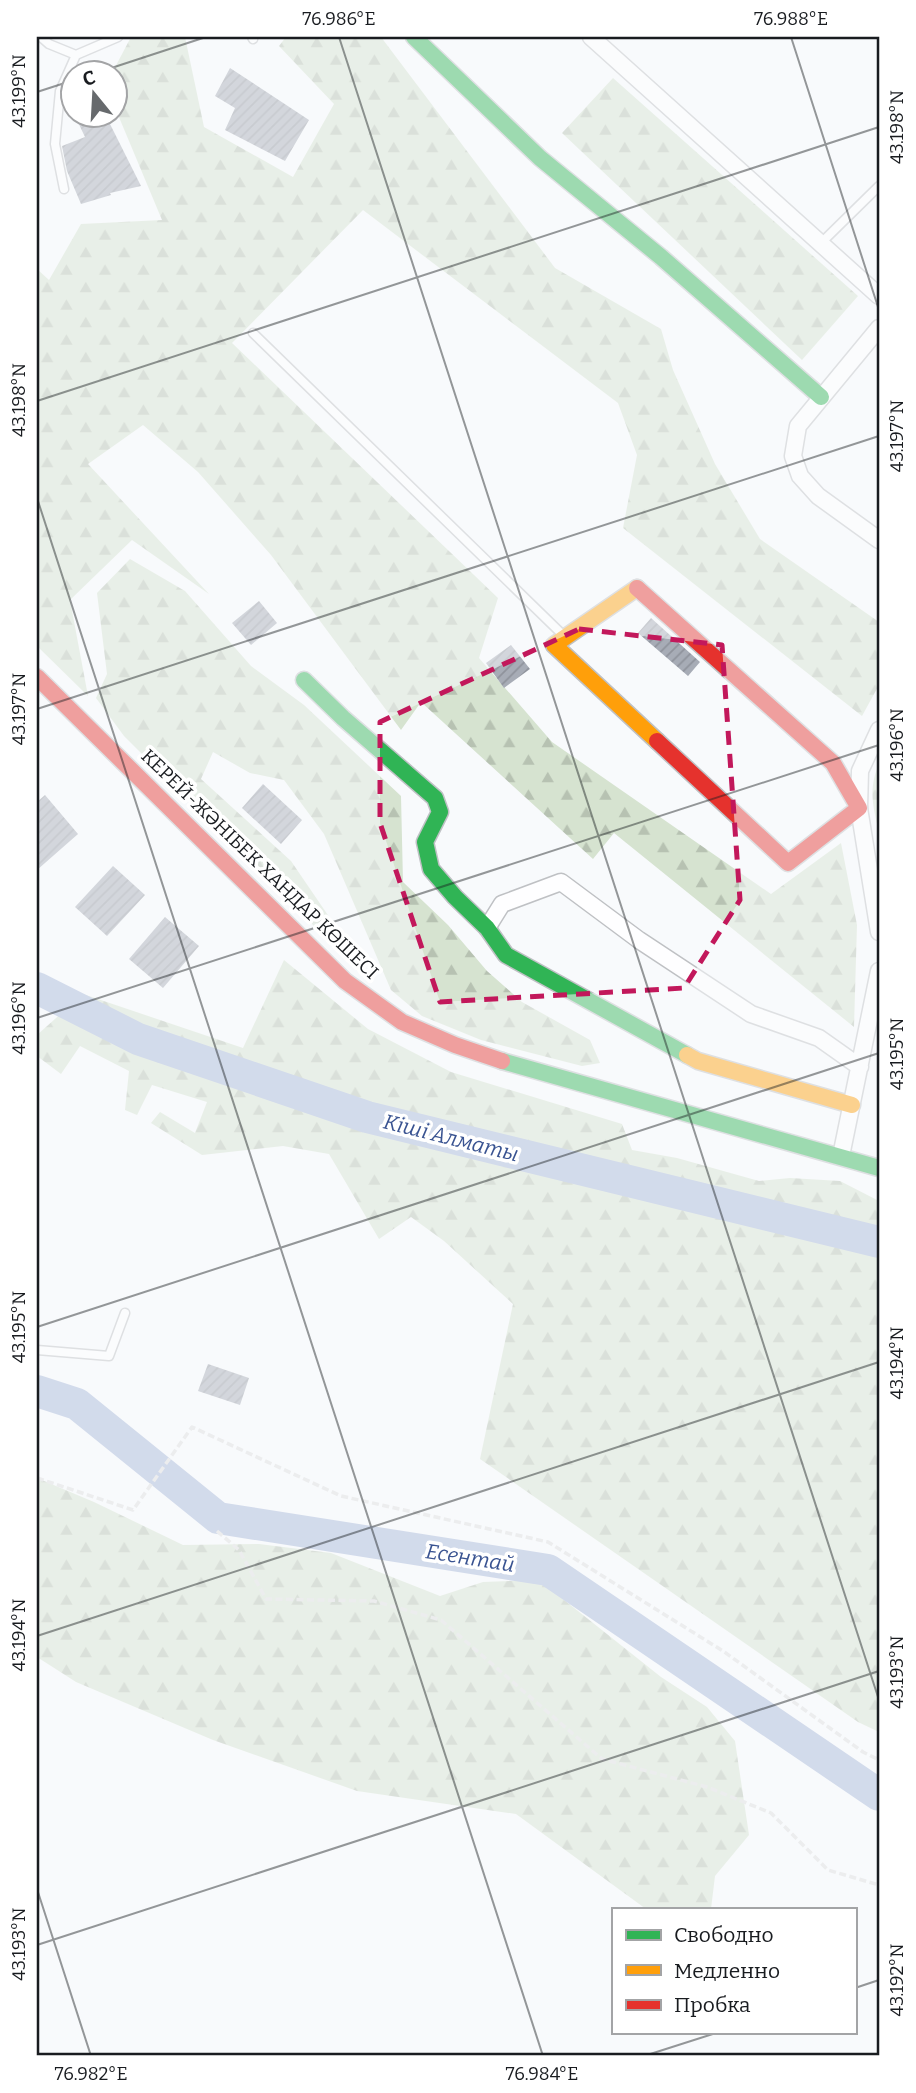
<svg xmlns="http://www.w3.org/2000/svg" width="916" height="2093" font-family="Bitter,serif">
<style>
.forest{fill:url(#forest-firs)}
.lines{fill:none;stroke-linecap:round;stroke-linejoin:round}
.river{stroke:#a5b5d8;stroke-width:32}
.building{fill:url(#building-hatch)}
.lane-casing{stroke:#bfc1c4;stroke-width:11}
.street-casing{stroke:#bfc1c4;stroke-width:19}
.fast-casing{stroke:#bfc1c4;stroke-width:19}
.slow-casing{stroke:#bfc1c4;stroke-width:19}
.jam-casing{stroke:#bfc1c4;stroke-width:19}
.path{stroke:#ddddde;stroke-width:3.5;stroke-dasharray:7 3.5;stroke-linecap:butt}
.lane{stroke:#fefeff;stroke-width:8}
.street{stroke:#fefeff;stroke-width:16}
.fast{stroke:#30b455;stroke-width:16}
.slow{stroke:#ff9f0a;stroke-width:16}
.jam{stroke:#e5322d;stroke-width:16}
.marked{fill:none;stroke:#c2185b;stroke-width:5;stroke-dasharray:14 9;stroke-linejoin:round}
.ticks{fill:none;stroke:#191c20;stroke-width:2;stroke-opacity:0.45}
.labels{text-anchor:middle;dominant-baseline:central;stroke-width:7;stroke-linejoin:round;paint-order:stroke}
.street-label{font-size:19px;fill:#191c20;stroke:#fff}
.water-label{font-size:21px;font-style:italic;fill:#395391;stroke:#fff}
.neatline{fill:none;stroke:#191c20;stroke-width:2.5}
.ticks-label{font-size:18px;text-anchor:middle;fill:#191c20}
</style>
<defs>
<pattern id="forest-firs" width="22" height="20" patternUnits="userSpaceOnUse" patternTransform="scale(1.75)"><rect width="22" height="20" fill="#d6e3d0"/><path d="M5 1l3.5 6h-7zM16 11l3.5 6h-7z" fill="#b7c2b2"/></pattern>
<pattern id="building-hatch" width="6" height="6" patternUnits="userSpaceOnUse" patternTransform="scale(1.75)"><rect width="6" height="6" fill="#a7acb6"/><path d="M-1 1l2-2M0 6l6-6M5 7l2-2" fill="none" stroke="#8f939c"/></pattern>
</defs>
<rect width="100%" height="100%" fill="#f8fafc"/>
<!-- forest -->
<path class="forest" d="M131 37H185L204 127 293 177 334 104 279 46 286 37H381L555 268 661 329 673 370 715 464 760 539 879 622V685L862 716 623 528 637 455 618 403 363 210 232 343 498 598 479 658 552 742 771 894 841 843 857 925 854 1027 614 833 593 859 421 702 401 730 271 555 198 472 143 425 88 464 209 594 132 540 70 600 88 696 37 646V269L49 280 81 224 162 220 116 110V74L112 73Z
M613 78 858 296 802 360 562 133Z
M130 559 185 591 251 666 304 705 401 796 403 882 448 925 487 971 522 1002 590 1040 600 1063 582 1066 481 1040 422 1016 391 990 324 834 284 780 250 773 213 752 201 779 291 861 351 949 353 965 124 736 96 698 107 674 97 593Z
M879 764V832C873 807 868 789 879 764Z
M284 960 368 1029 451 1072 622 1124 632 1150 677 1158 759 1181 790 1178 840 1181 879 1201V1732L858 1722 480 1459 513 1304 444 1241 411 1217 379 1239 329 1154 283 1146 202 1155 151 1123 160 1112 195 1133 207 1102 152 1085 137 1115 125 1110 129 1071 80 1046 61 1074 37 1056V1035L83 994 243 1048Z
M37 1478 94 1502 183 1545 259 1544 331 1553 440 1596 483 1582 539 1580 661 1677 707 1707 735 1741 749 1835 715 1876 711 1909H646L516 1814 357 1791 213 1740 76 1682 37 1657Z"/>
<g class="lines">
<!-- river -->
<path class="river" d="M37 988 138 1039 367 1117 879 1242
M37 1391 77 1404 218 1518 548 1570 879 1795"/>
</g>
<!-- building -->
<path class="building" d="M230 68 309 120 285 161 225 130 235 108 215 96Z
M75 116H106L141 186 110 193 111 195 81 204 67 171 62 146 85 137Z
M259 601 277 623 251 645 232 623Z
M651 618 700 662 688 676 638 633Z
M511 645 530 669 504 688 486 663Z
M263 784 302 820 281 844 242 808Z
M45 795 78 834 37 870V802Z
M113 866 145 895 107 936 75 907Z
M165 917 199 946 163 988 129 959Z
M208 1364 249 1378 240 1405 198 1391Z"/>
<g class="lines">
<!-- lane casing -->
<g class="lane-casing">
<path id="lane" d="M41 37 49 44 76 55 60 91 55 144 64 189
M252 37 253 39
M76 55 118 37
M820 244 879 186
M253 333 565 637
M37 1350 109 1356 125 1313"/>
</g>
<!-- street casing -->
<g class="street-casing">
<path id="street" d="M591 37 879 296
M879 328 798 426 793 456 800 476 818 496 879 540
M879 730 860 771 859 808 879 932
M487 928 502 904 561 882 639 940 751 1014 819 1038 860 1067
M841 1156 879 971"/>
</g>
<!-- fast casing -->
<g class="fast-casing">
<path id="fast" d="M414 37 540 158 661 257 821 397
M304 680 343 718 435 798 440 812 425 842 431 869 455 897 487 928 506 955 687 1055
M502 1061 879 1168"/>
</g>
<!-- slow casing -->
<g class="slow-casing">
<path id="slow" d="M637 588 554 645 657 741
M687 1055 698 1061 852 1105"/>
</g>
<!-- jam casing -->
<g class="jam-casing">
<path id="jam" d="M637 588 833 763 859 808 788 863 657 741
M37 677 345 981 402 1022 455 1045 502 1061"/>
</g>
<!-- path -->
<path class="path" d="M37 1478 133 1510 192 1427 341 1496 548 1542 723 1651 863 1752 879 1760
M217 1531 239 1550 266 1599 374 1601 441 1620 602 1759 707 1787 771 1813 828 1870 879 1885"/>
<!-- lane -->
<use href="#lane" class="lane"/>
<!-- street -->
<use href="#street" class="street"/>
<!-- fast -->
<use href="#fast" class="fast"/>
<!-- slow -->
<use href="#slow" class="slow"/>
<!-- jam -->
<use href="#jam" class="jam"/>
</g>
<!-- marked area -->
<path d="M0 0H916V2093H0ZM579 629 722 645 740 900 684 988 440 1002 380 823V722Z" fill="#f8fafc" fill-opacity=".55" fill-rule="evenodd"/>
<path class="marked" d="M579 629 722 645 740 900 684 988 440 1002 380 823V722Z"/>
<!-- ticks -->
<path class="ticks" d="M339 37 879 1700M791 37 879 310M93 74 206 37M37 92 74 80M37 401 879 127M37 498 543 2056M37 709 879 436M37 1018 879 745M37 1327 879 1053M37 1636 879 1362M37 1889 91 2056M37 1945 879 1671M855 1988 879 1980M644 2056 719 2032"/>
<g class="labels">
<!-- street labels -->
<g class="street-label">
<text transform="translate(260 864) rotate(44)">КЕРЕЙ-ЖӘНІБЕК ХАНДАР КӨШЕСІ</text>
</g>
<!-- water labels -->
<g class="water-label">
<text transform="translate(451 1138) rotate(14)">Кіші Алматы</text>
<text transform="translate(470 1558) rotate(9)">Есентай</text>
</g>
</g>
<!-- border -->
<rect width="916" height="2093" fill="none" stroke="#ffffff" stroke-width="77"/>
<!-- legend -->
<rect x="612" y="1908" width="245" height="126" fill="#ffffff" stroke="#a3a4a6" stroke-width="2"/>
<rect x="626" y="1930" width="35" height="10" fill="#30b455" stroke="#a3a4a6" stroke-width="2"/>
<text x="674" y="1942" font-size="21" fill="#191c20">Свободно</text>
<rect x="626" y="1965" width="35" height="10" fill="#ff9f0a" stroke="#a3a4a6" stroke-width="2"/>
<text x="674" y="1978" font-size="21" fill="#191c20">Медленно</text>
<rect x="626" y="2000" width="35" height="10" fill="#e5322d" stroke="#a3a4a6" stroke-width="2"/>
<text x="674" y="2012" font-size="21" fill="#191c20">Пробка</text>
<!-- north arrow -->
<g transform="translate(94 94) rotate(342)"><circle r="33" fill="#ffffff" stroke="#a3a4a6" stroke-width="2"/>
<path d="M0-5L12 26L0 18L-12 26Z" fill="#676a6d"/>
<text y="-10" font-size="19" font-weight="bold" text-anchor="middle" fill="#191c20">С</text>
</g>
<rect x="38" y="38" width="840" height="2016" class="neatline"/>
<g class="ticks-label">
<text x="339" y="25">76.986°E</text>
<text x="791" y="25">76.988°E</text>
<text transform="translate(19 91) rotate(-90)" y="6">43.199°N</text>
<text transform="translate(897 127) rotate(-90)" y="6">43.198°N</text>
<text transform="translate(19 400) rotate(-90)" y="6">43.198°N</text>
<text transform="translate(897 436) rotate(-90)" y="6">43.197°N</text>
<text transform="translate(19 709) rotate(-90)" y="6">43.197°N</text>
<text transform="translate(897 745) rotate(-90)" y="6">43.196°N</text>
<text transform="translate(19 1018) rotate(-90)" y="6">43.196°N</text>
<text transform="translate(897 1054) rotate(-90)" y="6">43.195°N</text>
<text transform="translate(19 1327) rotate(-90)" y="6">43.195°N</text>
<text transform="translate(897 1363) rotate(-90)" y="6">43.194°N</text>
<text transform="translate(19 1635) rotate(-90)" y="6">43.194°N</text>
<text transform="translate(897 1672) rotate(-90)" y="6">43.193°N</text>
<text transform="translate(19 1944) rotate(-90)" y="6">43.193°N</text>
<text transform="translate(897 1980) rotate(-90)" y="6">43.192°N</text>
<text x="91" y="2080">76.982°E</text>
<text x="542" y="2080">76.984°E</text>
</g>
</svg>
